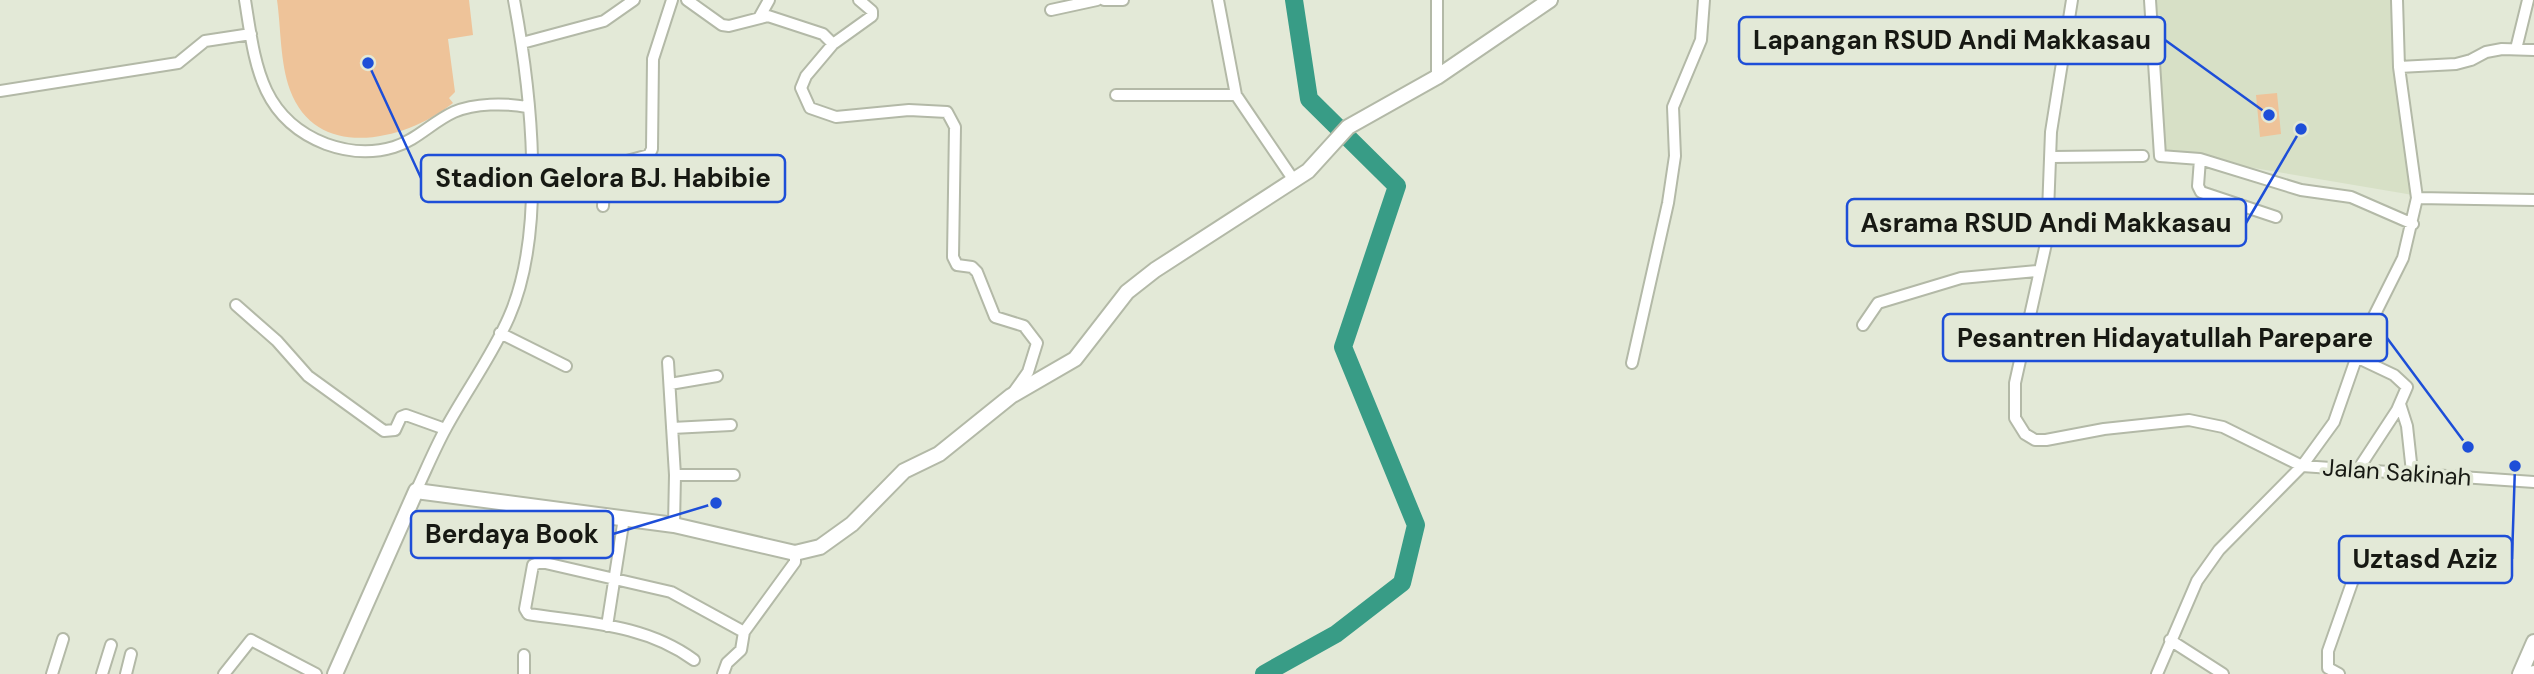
<svg xmlns="http://www.w3.org/2000/svg" width="2534" height="674" font-family="'DM Sans',sans-serif">
<style>
.built{fill:#d7e0c6}
.green{fill:#eec399}
.lines{fill:none;stroke-linecap:round;stroke-linejoin:round}
.river{stroke:#389c86;stroke-width:18}
.street-casing{stroke:#b3b9a7;stroke-width:14}
.secondary-casing{stroke:#b3b9a7;stroke-width:18}
.street{stroke:#fff;stroke-width:10}
.secondary{stroke:#fff;stroke-width:14}
.labels{text-anchor:middle;dominant-baseline:central;stroke-width:7;stroke-linejoin:round;paint-order:stroke}
.street-label{font-size:24px;fill:#171913;stroke:#e3e9d7}
.leader{fill:none;stroke:#1d4ed8;stroke-width:2.5}
.callout-dot{fill:#1d4ed8;stroke:#e3e9d7;stroke-width:2.5}
.callout{fill:#e3e9d7;stroke:#1d4ed8;stroke-width:2.5}
.callout-label{font-size:26px;text-anchor:middle;font-weight:bold;fill:#171913}
</style>
<rect width="100%" height="100%" fill="#e3e9d7"/>
<!-- built -->
<path class="built" d="M2154 0H2392L2413 195 2159 152Z"/>
<!-- green -->
<path class="green" d="M277 0H469L473 35 448 39 455 92 449 98 453 103C407 140 317 163 290 90 280 63 281 28 277 0Z
M2277 93 2281 134 2260 137 2256 95Z"/>
<g class="lines">
<!-- river -->
<path class="river" d="M1264 674 1336 634 1402 583 1416 525 1343 347 1397 186 1309 99 1294 0"/>
<!-- street casing -->
<g class="street-casing">
<path id="street" d="M245 0C255 62 259 118 326 144 348 152 371 154 394 147 417 140 432 122 454 112 475 103 505 103 527 107
M687 0 722 25 729 26 768 16 823 34 833 44 806 76 801 88 810 108 836 117 909 110 947 112 955 127 953 257 957 265 972 267 977 272 995 317 1024 326 1037 343 1028 372 1013 393
M1104 0H1123
M1218 0 1236 95 1293 179
M1437 0V77
M2072 0 2051 132 2047 239 2015 383V418L2025 434 2035 440H2046L2104 429 2189 420 2223 427 2302 466 2534 482
M2150 0 2160 156 2200 159 2301 190 2351 197 2413 224
M1051 10 1097 0
M759 18 769 0
M522 43 604 21 634 0
M833 44 872 16V11L859 0
M2516 49 2528 0
M2399 67 2456 64 2471 60 2486 52 2502 49 2534 50
M0 91 178 63 205 41 251 34
M1116 95H1236
M2052 157 2143 156
M2200 159 2198 186 2201 192 2276 217
M2417 198 2534 200
M603 206 605 170 612 165 649 155 652 149 653 59 672 0
M236 305 277 341 308 376 384 431 395 430 401 417 406 415 445 429
M1863 325 1878 303 1961 278 2037 271
M500 333 566 366
M2356 357 2394 375 2407 387 2397 410 2359 468
M668 362 675 475 674 525
M1632 363 1668 203 1675 156 1673 107 1701 40 1704 0
M670 384 717 376
M2400 404 2407 426 2412 472
M672 428 731 425
M675 475H734
M416 491C426 470 435 448 446 428 466 391 492 356 509 317 547 231 531 91 514 0
M607 626 624 518
M2170 640 2223 674
M694 660C645 624 587 623 528 614L525 609 533 565 541 562 671 592 744 632
M52 674 63 639
M102 674 111 645
M126 674 131 654
M224 674 251 640 316 674
M524 674V655
M723 674 727 663 741 650 744 632 795 562V553
M2157 674 2197 581 2219 550 2302 466 2334 422 2364 336 2403 258 2417 198 2399 67 2397 0
M2339 674 2328 668V651L2354 577"/>
</g>
<!-- secondary casing -->
<g class="secondary-casing">
<path id="secondary" d="M335 674 416 491 674 525 795 553 820 547 852 524 904 471 939 454 1011 396 1075 359 1127 292 1155 270 1308 171 1348 127 1437 77 1550 0
M2520 674 2534 642
M2534 674V673"/>
</g>
<!-- street -->
<use href="#street" class="street"/>
<!-- secondary -->
<use href="#secondary" class="secondary"/>
</g>
<g class="labels">
<!-- street labels -->
<g class="street-label">
<text transform="translate(2397 472) rotate(4)">Jalan Sakinah</text>
</g>
</g>
<!-- callouts -->
<path class="leader" d="M2269 115L2165 40M368 63L421 178M2301 129L2246 223M2468 447L2387 338M716 503L613 534M2515 466L2512 559"/>
<g class="callout-dot">
<circle cx="2269" cy="115" r="7"/>
<circle cx="368" cy="63" r="7"/>
<circle cx="2301" cy="129" r="7"/>
<circle cx="2468" cy="447" r="7"/>
<circle cx="716" cy="503" r="7"/>
<circle cx="2515" cy="466" r="7"/>
</g>
<g class="callout">
<rect x="1739" y="17" width="426" height="47" rx="7"/>
<rect x="421" y="155" width="364" height="47" rx="7"/>
<rect x="1847" y="199" width="399" height="47" rx="7"/>
<rect x="1943" y="314" width="444" height="47" rx="7"/>
<rect x="411" y="511" width="202" height="47" rx="7"/>
<rect x="2339" y="536" width="173" height="47" rx="7"/>
</g>
<g class="callout-label">
<text x="1952" y="49">Lapangan RSUD Andi Makkasau</text>
<text x="603" y="187">Stadion Gelora BJ. Habibie</text>
<text x="2046" y="232">Asrama RSUD Andi Makkasau</text>
<text x="2165" y="347">Pesantren Hidayatullah Parepare</text>
<text x="512" y="543">Berdaya Book</text>
<text x="2425" y="568">Uztasd Aziz</text>
</g>
</svg>
